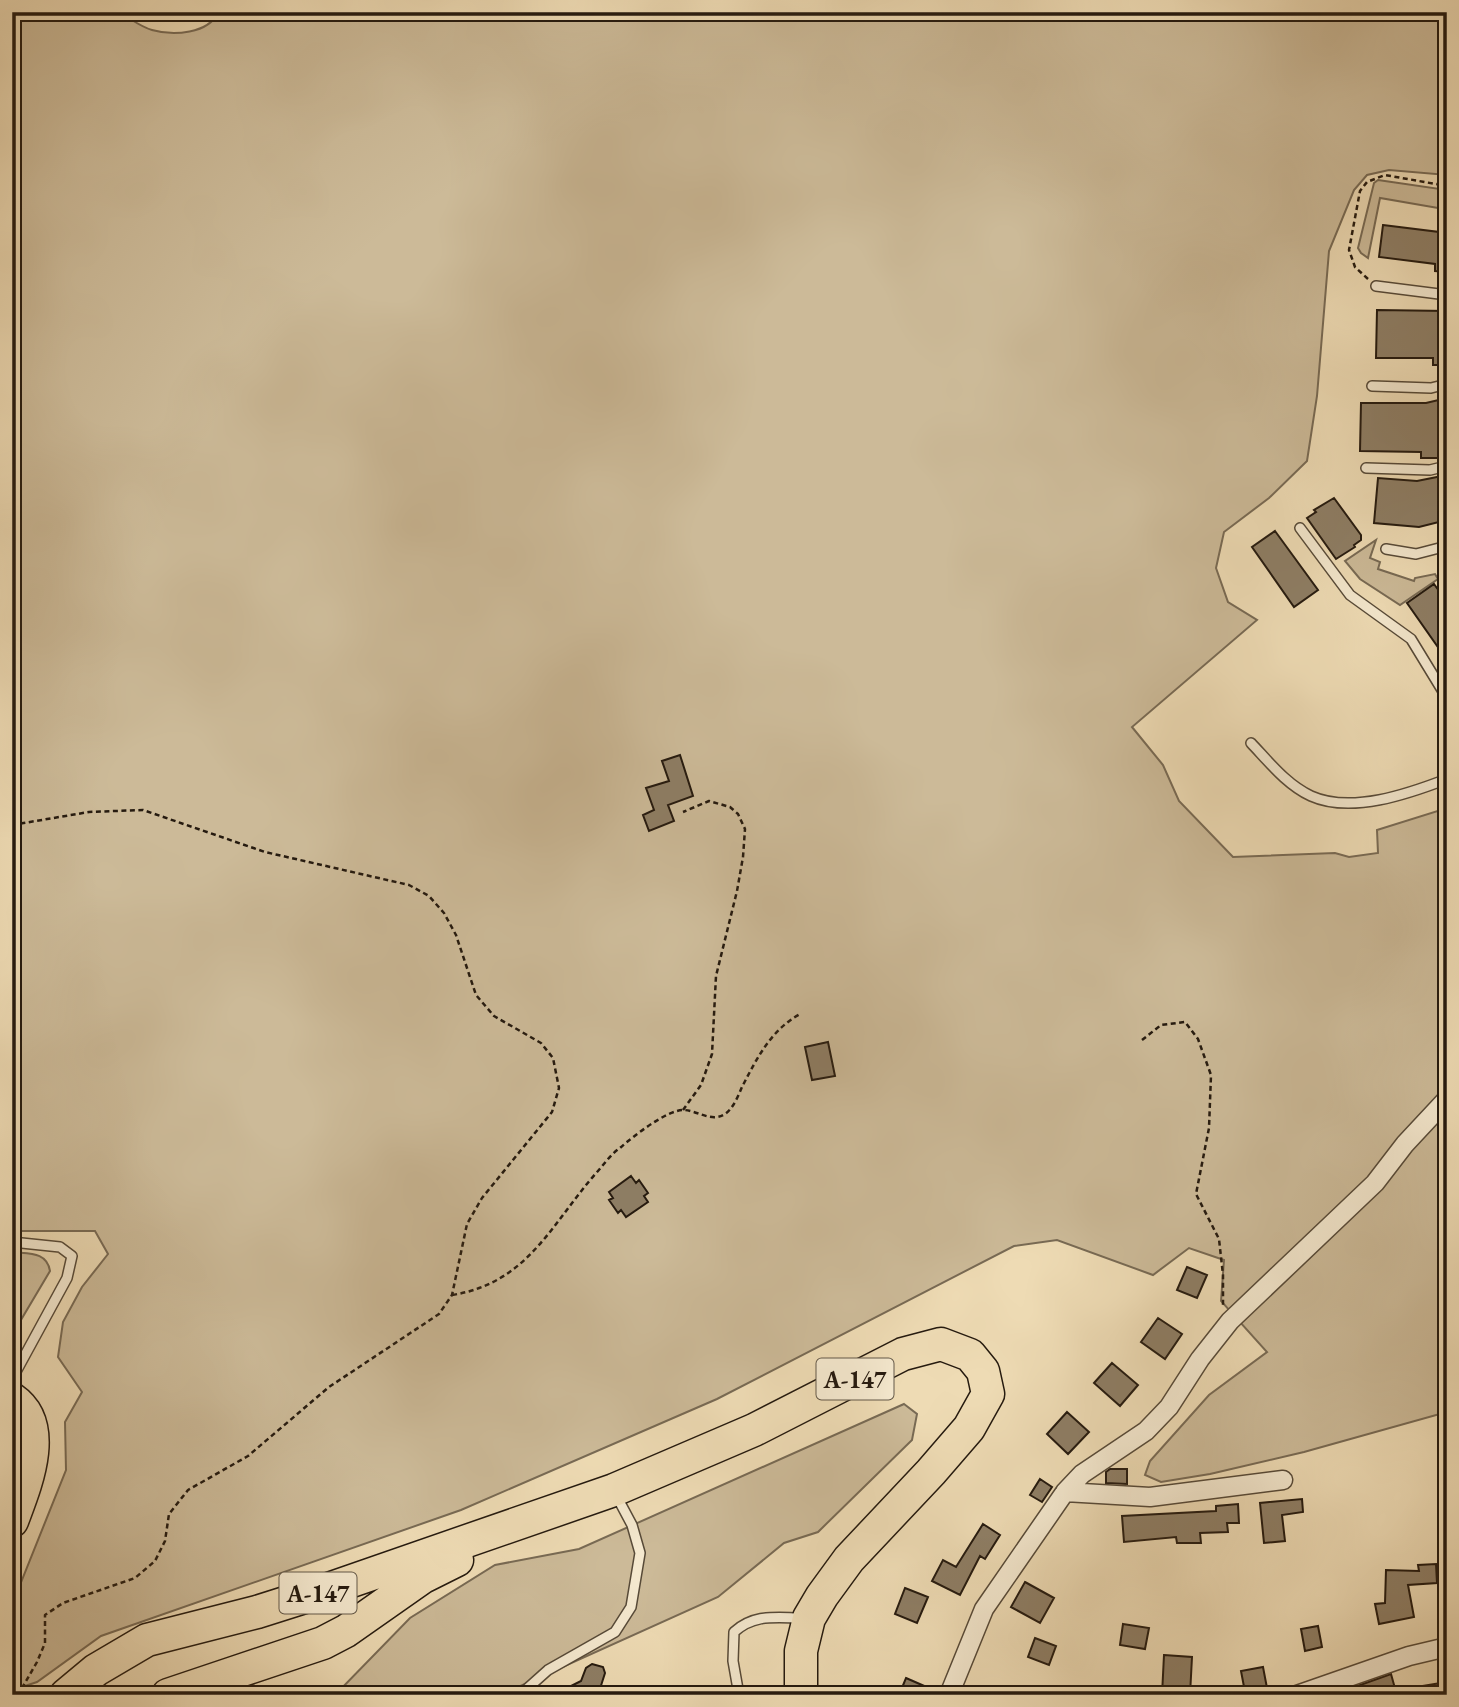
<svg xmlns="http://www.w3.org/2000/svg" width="1459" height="1707" font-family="'EB Garamond',serif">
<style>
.green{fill:#ccba98;stroke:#786a54;stroke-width:2}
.building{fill:#8e7e65;stroke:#251a0f;stroke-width:2}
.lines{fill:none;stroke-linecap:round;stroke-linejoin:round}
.lane-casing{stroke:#574a38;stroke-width:12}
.street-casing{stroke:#574a38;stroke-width:21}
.highway-casing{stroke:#251a0f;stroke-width:35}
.path{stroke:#251a0f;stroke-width:2.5;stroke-dasharray:5 3.5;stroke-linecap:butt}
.lane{stroke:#f4e8ce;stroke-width:9}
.street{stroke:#f4e8ce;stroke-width:18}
.highway{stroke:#eedbb4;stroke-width:32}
.labels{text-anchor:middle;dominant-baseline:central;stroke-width:5;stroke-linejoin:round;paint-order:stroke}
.shield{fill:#f4e8ce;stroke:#635848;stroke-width:2}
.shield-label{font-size:24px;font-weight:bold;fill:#251a0f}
</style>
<rect width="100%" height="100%" fill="#eedbb4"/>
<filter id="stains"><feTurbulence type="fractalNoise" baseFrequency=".00286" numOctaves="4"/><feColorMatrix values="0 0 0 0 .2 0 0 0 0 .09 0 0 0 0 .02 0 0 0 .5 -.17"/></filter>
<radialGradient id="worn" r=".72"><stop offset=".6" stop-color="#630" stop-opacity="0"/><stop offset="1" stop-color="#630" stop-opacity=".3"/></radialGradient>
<!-- green -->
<path class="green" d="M12 12H126L127 17C135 22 144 28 152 30 173 36 209 34 218 12H1447V175L1389 170 1367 175 1354 190 1329 251 1317 396 1307 461 1269 498 1224 532 1216 568 1228 602 1257 620 1132 727 1163 765 1179 801 1233 857 1335 853 1349 857 1378 853 1377 830 1447 808V1412L1304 1452 1210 1474 1161 1482 1145 1475 1150 1461 1209 1395 1267 1352 1221 1301 1224 1260 1189 1248 1153 1275 1057 1240 1014 1246 717 1399 461 1510 101 1636 37 1682 16 1689 12 1686V1605L66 1470 65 1422 82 1392 58 1357 63 1322 82 1287 108 1254 95 1231H12Z
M1378 180 1447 190V207L1438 208 1380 198 1368 258 1361 253 1358 248 1374 183Z
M1376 540 1370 558 1380 562 1378 569 1414 581 1415 578 1435 574 1438 579 1400 605 1360 579 1345 561Z
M12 1252C28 1254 47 1251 50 1271L12 1335Z
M904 1404 917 1414 912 1440 818 1532 784 1543 718 1597 518 1687 513 1695H335L410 1618 495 1565 579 1549Z"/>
<!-- building -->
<path class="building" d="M1383 225 1447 233V272L1435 271V264L1379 257Z
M1377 310 1447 311V365H1433V358H1376Z
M1447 398V458H1421V452L1360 451 1361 403H1426Z
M1447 475V520L1419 527 1374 523 1378 478 1417 481Z
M1334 498 1361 535V540L1354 545 1355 547 1336 559 1307 518 1316 512 1314 510Z
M1275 531 1318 590 1294 607 1252 547Z
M1434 584 1447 602V660L1407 603Z
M680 755 693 796 668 805 674 821 649 831 643 815 654 810 646 788 669 781 662 761Z
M828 1042 835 1076 812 1080 805 1047Z
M631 1176 636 1183 639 1180 648 1193 644 1196 648 1202 626 1217 621 1210 618 1213 609 1200 613 1198 609 1192Z
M1187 1267 1207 1275 1197 1298 1177 1290Z
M1158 1318 1182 1334 1165 1359 1141 1342Z
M1112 1363 1138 1385 1120 1406 1094 1383Z
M1067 1412 1089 1432 1068 1454 1047 1434Z
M1110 1469H1127V1484L1106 1483V1472Z
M1040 1479 1052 1487 1042 1502 1030 1495Z
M1302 1499 1303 1512 1282 1515 1285 1541 1264 1543 1260 1503Z
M1238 1504 1239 1523H1227L1228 1532 1200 1533 1201 1543H1177L1176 1537 1124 1542 1122 1516 1216 1511V1506Z
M983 1524 1000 1535 985 1559 980 1556 960 1595 932 1581 943 1560 956 1567Z
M1436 1564 1437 1583 1408 1585 1414 1617 1379 1624 1375 1604 1385 1603 1386 1570 1419 1571 1418 1565Z
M1025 1582 1054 1598 1040 1623 1011 1607Z
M905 1588 928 1597 917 1623 895 1614Z
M1123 1624 1149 1628 1145 1649 1120 1645Z
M1318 1626 1322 1647 1305 1651 1301 1629Z
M1035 1638 1056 1646 1049 1665 1028 1657Z
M1164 1655 1192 1657 1190 1695H1162Z
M592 1664 603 1667 605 1673 598 1695H575L571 1686 581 1681 586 1668Z
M1263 1667 1267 1688 1245 1692 1241 1671Z
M1391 1674 1396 1692 1384 1695H1332Z
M906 1678 938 1692V1695H899Z
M1447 1682V1695H1411L1410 1688Z"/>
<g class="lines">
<!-- lane casing -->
<g class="lane-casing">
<path id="lane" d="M1376 286 1447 295
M1372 386 1431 388 1447 384
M1366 468 1430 470 1447 466
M1300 528 1350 595 1411 639 1447 698
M1386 549 1416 554 1447 546
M1251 743C1269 762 1287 785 1311 796 1351 814 1408 794 1447 779
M12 1242 60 1247 72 1256 67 1278 12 1379
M520 1695 548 1670 615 1632 631 1607 640 1553 632 1525 616 1495
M739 1695 733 1661 734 1632C755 1613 777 1618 804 1618"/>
</g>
<!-- street casing -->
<g class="street-casing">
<path id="street" d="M1065 1492 1150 1497 1283 1480
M949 1695 984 1609 1065 1492 1082 1474 1146 1431 1169 1407 1200 1359 1230 1321 1375 1183 1405 1144 1447 1099
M1297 1695 1409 1656 1447 1647"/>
</g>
<!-- highway casing -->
<g class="highway-casing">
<path id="highway" d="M12 1399C51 1426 25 1486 12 1521
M66 1695 96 1670 147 1640 257 1612 317 1593 614 1490 754 1430 903 1354 941 1344 970 1355 983 1371 988 1394 969 1428 931 1472 849 1559 822 1596 809 1618 801 1651V1695
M168 1695 323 1643 346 1631 423 1577 457 1560"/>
</g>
<!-- path -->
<path class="path" d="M1368 279 1355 267 1349 250 1360 191 1367 182 1385 175 1447 186
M12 825 89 812 143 810 265 852 409 885 429 896 444 913 456 935 476 995 494 1016 541 1043 553 1058 559 1088 552 1112 482 1198 467 1224 452 1295 439 1314 329 1387 248 1456 188 1490 169 1514 165 1541 155 1561 135 1578 63 1603 45 1615V1643L37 1662 18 1695
M1142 1040 1161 1025 1185 1022 1198 1039 1211 1075 1209 1128 1196 1194 1219 1239 1223 1275V1305
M683 1110 701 1085 712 1054 716 976 737 891 743 857 745 829 738 814 730 807 709 801 683 812
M452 1295C529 1283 552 1222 598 1171 605 1163 611 1154 620 1148 632 1137 667 1110 683 1110 697 1110 711 1123 725 1114 733 1109 738 1096 742 1087 757 1058 771 1030 800 1014"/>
<!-- lane -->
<use href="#lane" class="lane"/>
<!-- street -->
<use href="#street" class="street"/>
<!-- highway -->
<use href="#highway" class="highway"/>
</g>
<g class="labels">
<!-- shield labels -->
<g class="shield">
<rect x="816.5" y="1358.5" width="77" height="41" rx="5"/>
<rect x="279.5" y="1572.5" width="77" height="41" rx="5"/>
</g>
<g class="shield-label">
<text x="855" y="1379">А-147</text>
<text x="318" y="1593">А-147</text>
</g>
</g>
<!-- margin -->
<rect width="1459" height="1707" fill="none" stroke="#eedbb4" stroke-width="42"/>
<rect x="14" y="14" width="1431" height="1679" fill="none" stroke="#251a0f" stroke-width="3.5"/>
<rect x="21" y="21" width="1417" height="1665" fill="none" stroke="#251a0f" stroke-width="2"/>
<rect width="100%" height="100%" filter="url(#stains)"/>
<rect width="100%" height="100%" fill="url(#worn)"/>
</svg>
